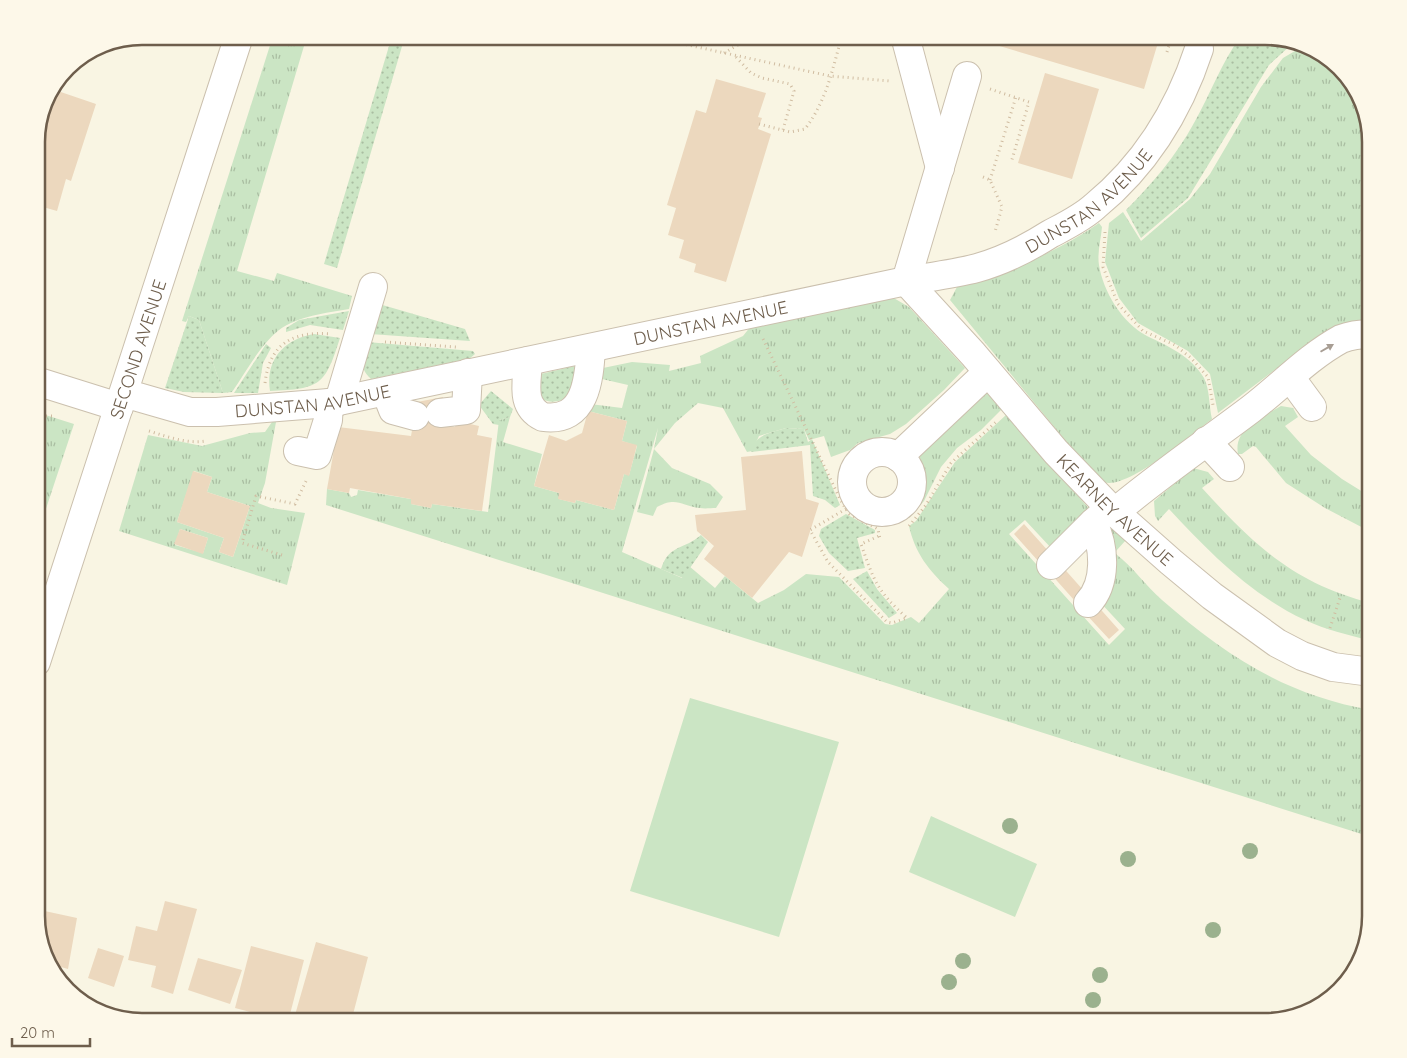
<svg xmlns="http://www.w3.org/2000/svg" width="1407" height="1058" font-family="Quicksand,sans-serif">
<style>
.grass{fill:url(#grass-tufts);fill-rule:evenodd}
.garden{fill:url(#garden-dots)}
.pitch{fill:#cbe5c4}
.building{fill:#ecd8be}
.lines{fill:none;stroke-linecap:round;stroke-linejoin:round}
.minor-casing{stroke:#cbc0ae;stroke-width:30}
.path{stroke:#d0bca1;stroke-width:3;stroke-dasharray:1 4;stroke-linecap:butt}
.minor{stroke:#fff;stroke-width:28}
.tree{fill:#9bb18e}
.oneway{fill:#a89e94}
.labels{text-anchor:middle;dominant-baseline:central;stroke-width:4;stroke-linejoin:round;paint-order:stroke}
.street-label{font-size:18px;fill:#6e5e4c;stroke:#fdf8e9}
.rim{fill:none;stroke:#6e5e4c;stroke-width:2.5}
</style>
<defs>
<pattern id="grass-tufts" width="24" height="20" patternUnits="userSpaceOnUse" patternTransform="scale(1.25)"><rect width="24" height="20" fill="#cbe5c4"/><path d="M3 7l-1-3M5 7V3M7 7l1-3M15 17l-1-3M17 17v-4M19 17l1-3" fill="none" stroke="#a9bda1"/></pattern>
<pattern id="garden-dots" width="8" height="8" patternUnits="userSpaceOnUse" patternTransform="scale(1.25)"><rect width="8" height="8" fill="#cbe5c4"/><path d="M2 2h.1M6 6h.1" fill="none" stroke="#a9bda1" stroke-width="1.8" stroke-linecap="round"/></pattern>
</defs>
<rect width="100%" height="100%" fill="#f9f5e3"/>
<!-- grass -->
<path class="grass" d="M273 36H307L237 271 274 281 277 273 352 296 349 309C326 313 298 316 279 330 260 345 246 372 232 392L223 393 199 320 189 316 186 322 182 321Z
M1300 48 1330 58 1360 95 1361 102 1358 117 1367 125 1371 142V321L1344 323 1313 341 1218 413 1210 374 1188 351 1138 323 1119 298 1105 262 1109 223 1123 212 1141 241 1190 199 1210 174 1261 87 1283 58Z
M1099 223 1102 227C1101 239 1097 253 1099 265 1103 291 1122 323 1147 336 1168 346 1191 356 1204 378 1210 390 1209 407 1212 419 1192 434 1126 491 1104 482 1100 481 1095 476 1092 473L950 300 957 287C1008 271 1055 254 1099 223Z
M892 297 909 307 965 368 944 390 906 424 890 434 858 443 850 450 831 457 824 436 809 440 804 429 786 428 759 436 752 451 747 452 723 408 698 403 675 423 654 449 672 468 710 484 723 497 716 508C711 508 705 509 700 508 681 506 677 496 657 507L653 516 637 512 654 449 658 428 622 552 682 578 689 566 715 588 725 576 758 603 784 590 806 574 839 577 885 624 892 625 911 617 919 623 949 589C929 571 915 553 909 526L916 521 955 462 1006 415 1093 513 1052 549 1025 520 1009 534 1109 645 1125 629 1098 600 1101 518 1126 540 1116 551V554C1133 567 1146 586 1162 600 1226 656 1286 695 1371 710V837L326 505 327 489 349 493 351 497 357 495 358 490 411 499V504L431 508 432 504 488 512 499 420 510 417 503 442 542 454 534 486 559 493V499L575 503 576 500 614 510 624 474 629 475 637 446 622 441 627 421 588 411 590 404 622 408 628 385 602 379 603 368 632 362 670 365 669 371 701 363 700 356 743 336 751 326Z
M989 391 1002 409 981 430 957 448 941 467 924 501 909 518 908 511 920 492V449L926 438Z
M1281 406 1293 408 1298 417 1285 426 1311 455 1342 479 1371 497V532L1325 508 1286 483 1256 447 1253 446 1242 454H1238C1233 428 1263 417 1281 406Z
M36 412 74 424 36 539Z
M272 422H276L265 483 258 503 271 508 305 513 287 585 119 531 148 435 202 446 250 433 265 432ZM194 471 212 477 207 492 250 506 233 557 219 552 224 538 177 522ZM180 529 208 538 203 553 175 545Z
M1193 468 1208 472 1214 479 1202 488C1254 545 1293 583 1371 603V641C1349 635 1326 630 1305 620 1251 595 1209 552 1169 509L1158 521 1155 516 1154 501Z"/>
<!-- garden -->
<path class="garden" d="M392 36H405L337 268 324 264Z
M1241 36H1265L1291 45 1269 65 1188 198 1141 238 1126 210C1152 184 1176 156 1194 123 1210 95 1221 63 1241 36Z
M379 304 465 329 470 341 370 334Z
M349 311 343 330 310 325 286 332V328L299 320Z
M189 316 199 320 223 393 184 392 165 388Z
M314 334 340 338C325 385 321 389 270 391 265 360 284 339 314 334Z
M367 342 473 351 475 354 469 359 371 379C358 367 363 358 367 342Z
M266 344 271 348 263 363 258 393H234Z
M574 366 578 368 569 397C559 402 550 404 540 398L537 375Z
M491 391 513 409 510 417 499 420V425L493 424 479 405Z
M786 428 804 429 808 442 812 439 840 505 835 508 825 500 813 496 810 445 751 452C755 434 770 433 786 428Z
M846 514 875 530V533L857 538 865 568 848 571 829 553 819 536 821 529Z
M701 535 708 542 683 578 661 569C669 544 684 550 701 535Z
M867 571 877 589 897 613 889 618 853 579Z"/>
<!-- pitch -->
<path class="pitch" d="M690 698 839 742 779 937 630 891Z
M931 816 1037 864 1015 917 909 872Z"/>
<!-- building -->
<path class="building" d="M966 36H1160L1144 89Z
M1045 73 1099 89 1072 179 1018 163Z
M716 79 766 93 758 117 762 118 758 129 771 134 726 282 694 272 696 264 679 258 684 240 668 235 676 208 667 205 696 110 706 113Z
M52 89 96 104 71 181 66 179 57 211 36 205V135Z
M443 397 438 424 455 427 457 421 479 426 477 435 492 438 482 511 432 504 431 508 411 504V499L350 488 349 493 327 489 338 427 411 436 417 402Z
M588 411 627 421 622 441 637 445 629 476 624 474 614 510 576 500 575 503 558 499 559 493 534 486 549 435 566 441 582 433Z
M802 451 806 499 819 503 802 557 789 552 752 598 704 559 714 546 697 531 695 515 746 510 741 457Z
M193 471 212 477 207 492 250 506 233 557 219 552 224 538 177 522Z
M1024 524 1050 553 1039 562 1014 534Z
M180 529 208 538 203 554 174 544Z
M1060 564 1084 591 1074 600 1050 573Z
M1095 603 1119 630 1109 639 1084 612Z
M165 901 197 909 173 994 151 987 156 966 128 960 136 926 157 931Z
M40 910 77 918 68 969 47 963 37 925Z
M316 942 368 957 351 1022H293Z
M251 946 304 960 288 1022 235 1008Z
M98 948 124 956 114 987 88 978Z
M198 958 242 970 230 1004 188 990Z"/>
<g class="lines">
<!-- minor casing -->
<g class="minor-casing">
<g id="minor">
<path d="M905 36 940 168"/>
<path id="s1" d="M967 76 906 281 973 354 1056 452 1110 508 1171 562 1212 596 1277 643 1302 656 1333 667 1371 672"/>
<path d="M528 361C527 383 520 406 543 417 586 423 589 379 591 349"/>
<path d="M1290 377 1312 407"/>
<path d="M36 381 119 407"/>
<path d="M386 392 393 410 415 416"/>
<path id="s2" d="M124 393 190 412H217L329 403 906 281C929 277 954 274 977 268 1002 261 1028 248 1050 234 1065 226 1082 218 1095 206 1145 165 1179 110 1199 49"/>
<path d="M339 401 373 287"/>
<path d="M440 413 466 410 468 373"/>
<path d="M1206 441 1230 467"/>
<path d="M298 451 317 455 328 420 329 403"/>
<circle cx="882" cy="482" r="30"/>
<path d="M898 457 988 372"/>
<path d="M1115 512C1159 475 1206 443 1251 409 1281 386 1308 357 1341 339 1351 335 1361 334 1371 334"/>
<path d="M1051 565 1093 523"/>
<path d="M1088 603C1107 583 1105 547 1093 523L1110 508"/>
<path id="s3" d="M36 662 239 36"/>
</g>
</g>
<!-- path -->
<path class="path" d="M647 36 830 76 890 81
M1167 52 1172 36
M724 53 753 36
M736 57 751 73 762 78 790 84 794 91 783 130
M990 89 1029 102 1011 163
M759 124 790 132 805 129C827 100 832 70 842 36
M983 177 990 180 1002 207 995 232
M990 180 1016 97
M1105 232 1103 267 1118 304 1143 331 1175 345 1191 358 1208 377 1213 405
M763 339 841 501 849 514 878 529 880 539
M385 342 456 347
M265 383C270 342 294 331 332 334
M36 416H53
M149 431C168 437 187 444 206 441
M846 509 810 530 828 562 887 622 892 623 907 618C877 591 874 581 861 544L879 536
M909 526 926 505 951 463 996 422
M1368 534 1371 526
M282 555 242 543 256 496 295 504 306 481
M1330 628 1341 595"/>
<!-- minor -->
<use href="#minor" class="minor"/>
</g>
<!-- trees -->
<g class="tree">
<circle cx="1010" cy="826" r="8"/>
<circle cx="1250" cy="851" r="8"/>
<circle cx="1128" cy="859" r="8"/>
<circle cx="1213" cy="930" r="8"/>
<circle cx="963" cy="961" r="8"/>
<circle cx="1100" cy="975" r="8"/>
<circle cx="949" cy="982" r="8"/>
<circle cx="1093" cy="1000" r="8"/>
</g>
<!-- one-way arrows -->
<defs><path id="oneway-solid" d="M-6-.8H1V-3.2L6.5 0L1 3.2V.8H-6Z" transform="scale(1.25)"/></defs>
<use class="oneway" href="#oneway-solid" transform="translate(1327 348) rotate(-30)"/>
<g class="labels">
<!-- street labels -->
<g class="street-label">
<text stroke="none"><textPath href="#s2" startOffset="1002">DUNSTAN AVENUE</textPath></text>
<text stroke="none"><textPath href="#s2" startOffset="598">DUNSTAN AVENUE</textPath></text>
<text stroke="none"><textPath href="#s3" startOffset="329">SECOND AVENUE</textPath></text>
<text stroke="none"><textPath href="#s2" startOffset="192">DUNSTAN AVENUE</textPath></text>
<text stroke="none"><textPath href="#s1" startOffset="524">KEARNEY AVENUE</textPath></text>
</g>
</g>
<!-- crop -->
<path d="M0 0H1407V1058H0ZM142 45H1265A97 97 0 0 1 1362 142V916A97 97 0 0 1 1265 1013H142A97 97 0 0 1 45 916V142A97 97 0 0 1 142 45Z" fill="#fdf8e9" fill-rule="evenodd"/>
<path class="rim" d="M142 45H1265A97 97 0 0 1 1362 142V916A97 97 0 0 1 1265 1013H142A97 97 0 0 1 45 916V142A97 97 0 0 1 142 45Z"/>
<!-- scale -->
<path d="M12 1038v8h78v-8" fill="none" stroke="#6e5e4c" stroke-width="2.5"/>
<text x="20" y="1038" font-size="15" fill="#6e5e4c" stroke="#fdf8e9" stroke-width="4" paint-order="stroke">20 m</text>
</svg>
